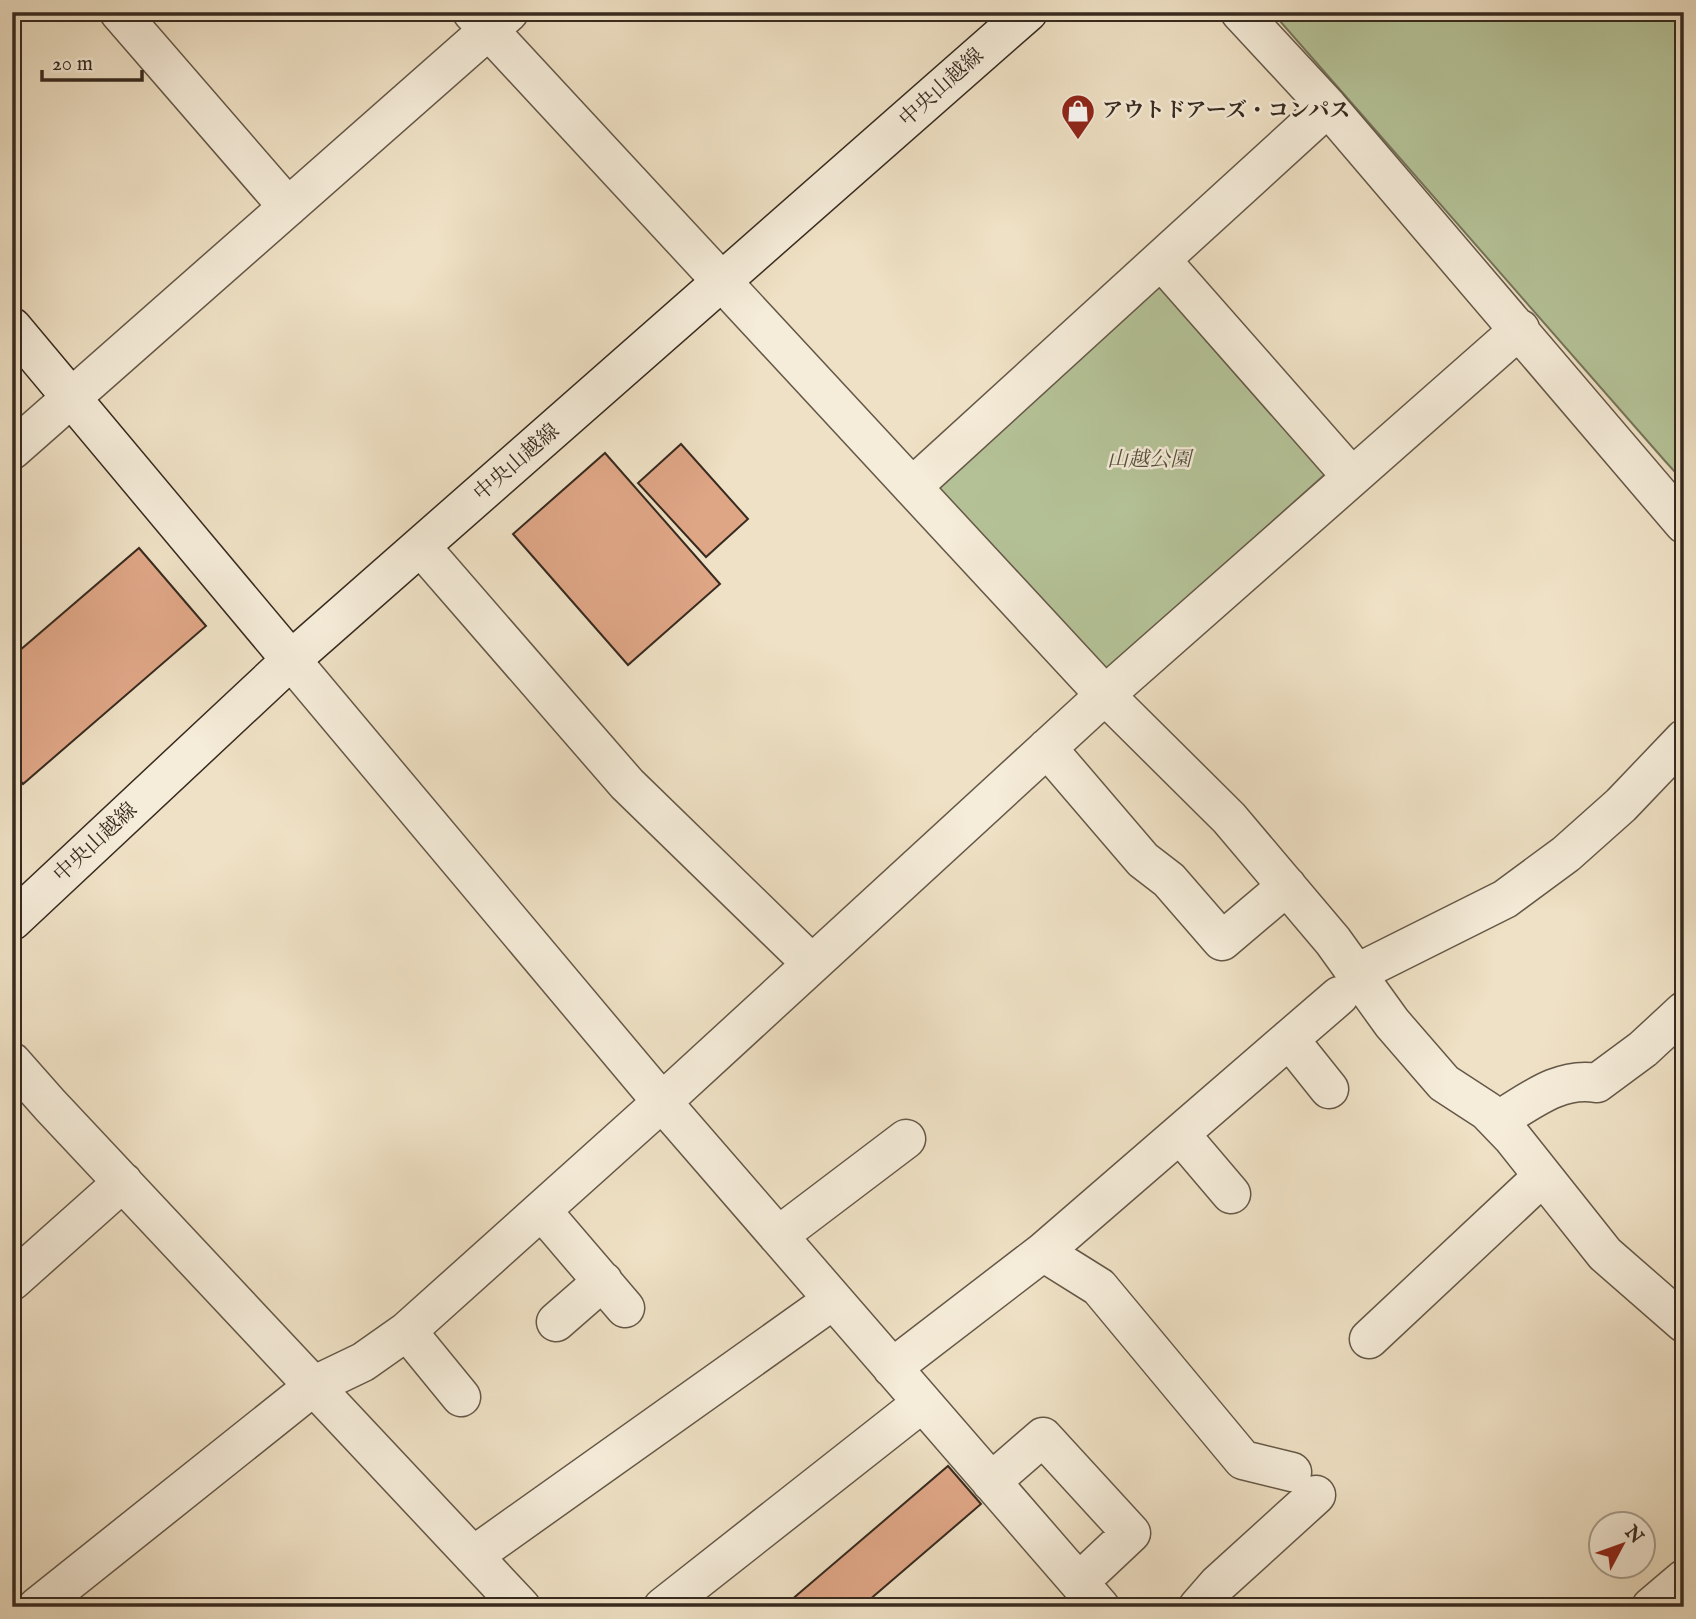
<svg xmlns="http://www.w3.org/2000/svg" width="1696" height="1619" font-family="'IM FELL English','Noto Serif JP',serif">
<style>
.green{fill:#b5c398;stroke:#76765c;stroke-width:2}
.building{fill:#dfa686;stroke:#372a1f;stroke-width:2}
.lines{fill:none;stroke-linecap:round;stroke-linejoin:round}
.street-casing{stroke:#655848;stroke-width:41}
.secondary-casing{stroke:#372a1f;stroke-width:41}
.street{stroke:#f5ecd9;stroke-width:38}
.secondary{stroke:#f5ecd9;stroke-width:38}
.labels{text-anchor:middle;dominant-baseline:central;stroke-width:5;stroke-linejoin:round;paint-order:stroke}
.street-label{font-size:21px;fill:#372a1f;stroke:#f5ecd9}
.poi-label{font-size:21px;font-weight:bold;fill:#372a1f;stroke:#f5ecd9;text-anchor:start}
.park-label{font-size:21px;font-style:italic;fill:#56503d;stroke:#f5ecd9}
</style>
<rect width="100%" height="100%" fill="#efe1c5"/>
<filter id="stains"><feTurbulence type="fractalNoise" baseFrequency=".00286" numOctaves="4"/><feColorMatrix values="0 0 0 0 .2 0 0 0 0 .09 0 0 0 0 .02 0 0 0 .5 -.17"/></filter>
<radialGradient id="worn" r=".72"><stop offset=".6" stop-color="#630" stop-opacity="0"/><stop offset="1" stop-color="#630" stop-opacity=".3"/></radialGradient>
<!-- green -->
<path class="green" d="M1272 12H1684V482L1665 461Z
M1161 275 1332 468 1101 676 929 487Z"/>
<!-- building -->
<path class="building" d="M681 444 748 519 706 557 638 483Z
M605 453 720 584 628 665 513 534Z
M139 548 206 626 23 784 12 771V657Z
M948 1466 981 1504 861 1607H783Z"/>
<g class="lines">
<!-- street casing -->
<g class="street-casing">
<path id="street" d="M119 12 288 207
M472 12 1105 695 1229 818 1333 941 1392 1023 1444 1083 1487 1111 1512 1137 1605 1254 1684 1323
M1240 12 1328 107 1684 524
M1161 260 1352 477
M12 450 509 12
M912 487 1328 107
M421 547 627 784 812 964
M291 660 662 1102 1100 1607
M1047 748 1143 860 1169 880 1222 941 1287 886
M1357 973 1505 899 1566 854 1621 805 1684 739
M1289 1039 1329 1089
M12 1062 50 1105 521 1607
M1497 1121C1528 1103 1559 1076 1597 1083L1643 1049 1684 1011
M1180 1134 1231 1194
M542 1211 625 1308
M778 1236 906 1139
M1043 1252 1099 1287 1243 1460 1292 1472
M12 1281 123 1182
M556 1322 603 1281
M407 1331 461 1397
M1369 1339 1543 1176
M892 1368 1043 1252 1339 996
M991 1482 1043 1437 1131 1533 1079 1582
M473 1556 833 1300
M37 1607 315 1385 363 1362 407 1331 662 1102 1105 695 1520 329
M663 1607 922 1403
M1198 1607 1218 1584 1316 1495
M1651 1607 1684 1579"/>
</g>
<!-- secondary casing -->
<g class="secondary-casing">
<path id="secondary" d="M12 327 291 660
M12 921 291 660 1028 12"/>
</g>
<!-- street -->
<use href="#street" class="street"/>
<!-- secondary -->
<use href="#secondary" class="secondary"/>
</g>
<!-- icons -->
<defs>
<g id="shop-pin" transform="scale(1.75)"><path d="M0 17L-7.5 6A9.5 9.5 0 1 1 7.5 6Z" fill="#8f2418" stroke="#f5ecd9"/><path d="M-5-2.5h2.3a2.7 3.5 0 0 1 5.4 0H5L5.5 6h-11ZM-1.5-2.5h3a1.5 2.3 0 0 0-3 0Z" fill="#fff"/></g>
</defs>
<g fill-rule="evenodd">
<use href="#shop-pin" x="1078" y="111"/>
</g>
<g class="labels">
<!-- street labels -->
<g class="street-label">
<text transform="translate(942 88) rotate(-42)">中央山越線</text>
<text transform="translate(517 463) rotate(-41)">中央山越線</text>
<text transform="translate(96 843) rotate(-43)">中央山越線</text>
</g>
<!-- poi labels -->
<g class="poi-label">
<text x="1102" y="111">アウトドアーズ・コンパス</text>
</g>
<!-- park labels -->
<g class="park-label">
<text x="1149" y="460">山越公園</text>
</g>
</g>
<!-- margin -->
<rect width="1696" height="1619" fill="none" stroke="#efe1c5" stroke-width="42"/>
<rect x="14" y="14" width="1668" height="1591" fill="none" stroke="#372a1f" stroke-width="3.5"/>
<rect x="21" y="21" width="1654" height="1577" fill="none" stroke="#372a1f" stroke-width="2"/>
<!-- north arrow -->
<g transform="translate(1622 1545) rotate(49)"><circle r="33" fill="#f5ecd9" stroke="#a99e8f" stroke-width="2"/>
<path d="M0-5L12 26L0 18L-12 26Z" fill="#8f2418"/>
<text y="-10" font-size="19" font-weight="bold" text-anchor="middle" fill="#372a1f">N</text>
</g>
<!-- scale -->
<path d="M42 70v10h100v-10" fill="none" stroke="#372a1f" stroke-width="3.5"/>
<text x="52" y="70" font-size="21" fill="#372a1f" stroke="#f5ecd9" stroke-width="5" paint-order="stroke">20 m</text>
<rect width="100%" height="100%" filter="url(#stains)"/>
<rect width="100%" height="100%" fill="url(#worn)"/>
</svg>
